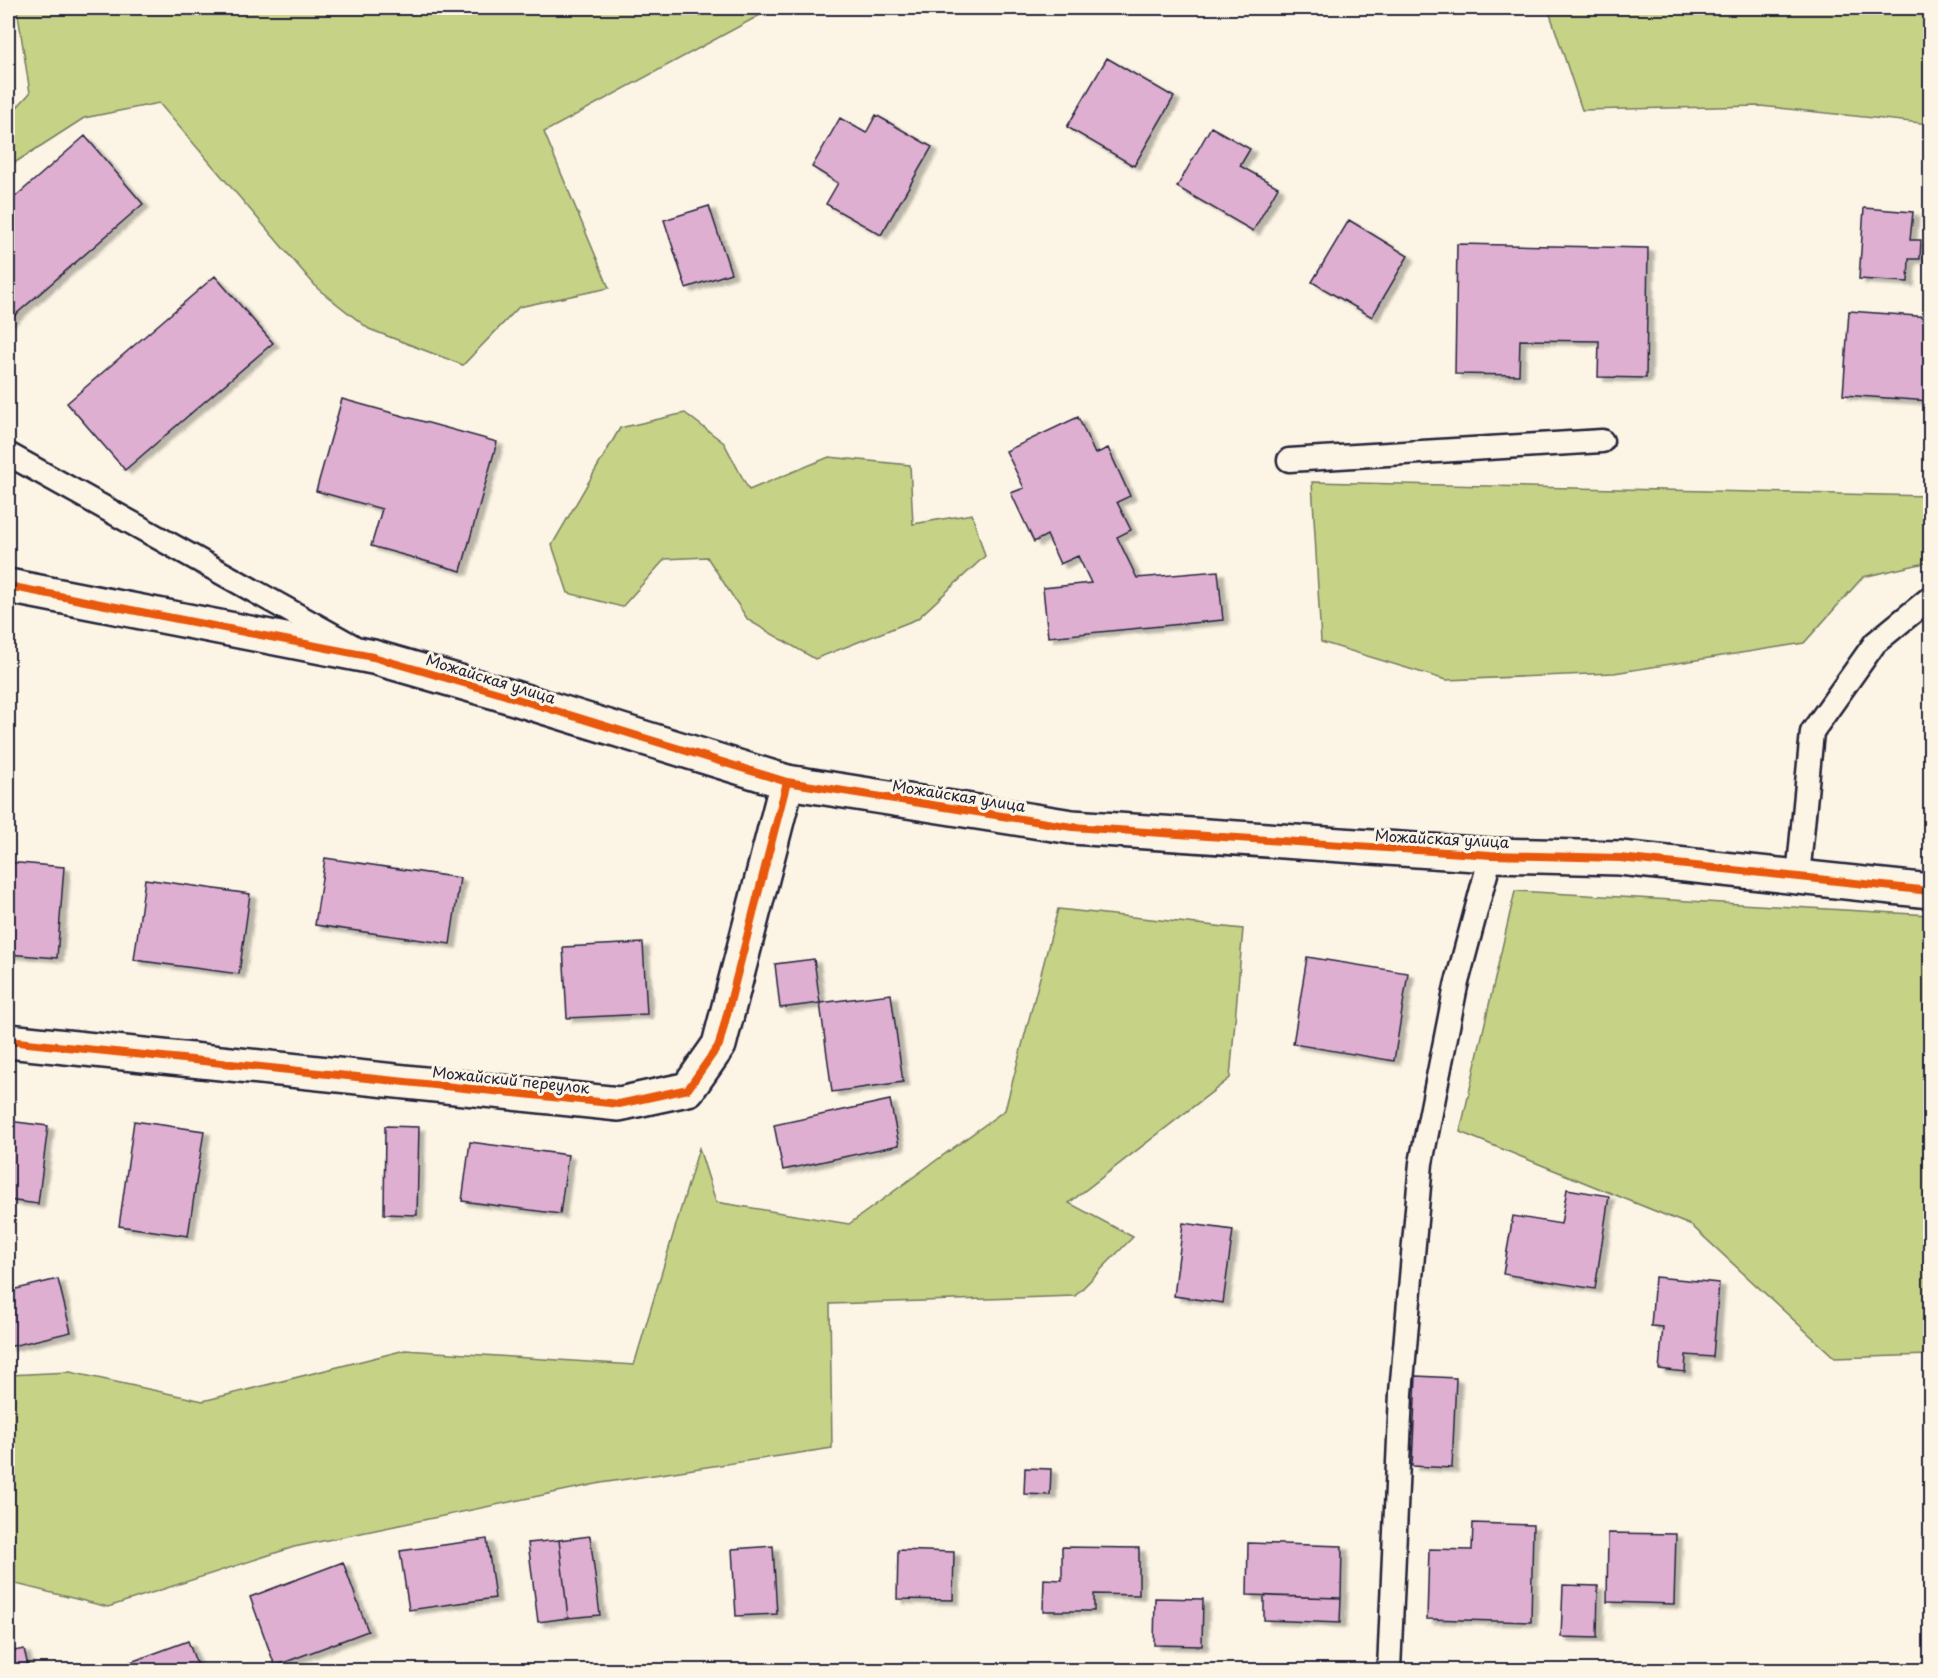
<svg xmlns="http://www.w3.org/2000/svg" width="1938" height="1678" font-family="'Playpen Sans',sans-serif">
<style>
.green{fill:#c6d286;stroke:#747a60;stroke-width:1.5}
.building{fill:#deafd0;stroke:#22223b;stroke-width:1.5;filter:url(#shadow)}
.lines{fill:none;stroke-linecap:round;stroke-linejoin:round}
.service-casing{stroke:#22223b;stroke-width:27}
.minor-casing{stroke:#22223b;stroke-width:38}
.tertiary-casing{stroke:#22223b;stroke-width:38}
.service{stroke:#fcf5e5;stroke-width:22}
.minor{stroke:#fcf5e5;stroke-width:33}
.tertiary{stroke:#fcf5e5;stroke-width:33}
.cycleway-casing{stroke:#fcf5e5;stroke-width:11}
.cycleway{stroke:#e8590c;stroke-width:8}
.labels{text-anchor:middle;dominant-baseline:central;stroke-width:6;stroke-linejoin:round;paint-order:stroke}
.street-label{font-size:15px;fill:#22223b;stroke:#fcf5e5}
</style>
<defs>
<filter id="shadow"><feDropShadow dx="6" dy="4" stdDeviation="1.5" flood-color="#0004"/></filter>
</defs>
<rect width="100%" height="100%" fill="#fcf5e5"/>
<filter id="ink" filterUnits="userSpaceOnUse"><feTurbulence type="fractalNoise" baseFrequency=".0167" numOctaves="2"/><feDisplacementMap in="SourceGraphic" scale="12" xChannelSelector="R" yChannelSelector="G"/><feConvolveMatrix kernelMatrix="1 2 1 2 8 2 1 2 1" color-interpolation-filters="sRGB"/></filter>
<g filter="url(#ink)">
<!-- green -->
<path class="green" d="M17 8H773L544 132 609 288 519 307 463 365 369 329 318 289 159 103 84 118 8 167V117L30 93Z
M1548 8H1930V124L1760 106 1582 110Z
M685 413 724 443 749 490 829 457 910 465 913 524 972 514 985 556 917 619 815 659 748 620 707 557 665 559 622 607 568 593 552 545 620 428Z
M1312 482 1930 496V562L1863 577 1804 643 1614 673 1446 680 1321 642Z
M1515 891 1930 915V1355L1835 1358 1692 1226 1460 1132Z
M1058 909 1243 929 1230 1078 1069 1203 1133 1237 1075 1296 830 1304 832 1448 601 1483 294 1547 108 1607 8 1582V1375L70 1372 203 1401 405 1350 634 1365 699 1148 716 1202 849 1224 1005 1110Z"/>
<!-- building -->
<path class="building" d="M1107 58 1174 97 1134 166 1067 127Z
M876 115 932 147 881 235 826 204 838 183 812 167 840 118 866 133Z
M1211 127 1250 149 1240 166 1278 187 1253 231 1177 187Z
M85 136 143 204 8 321V203Z
M709 206 731 273 686 288 664 220Z
M1864 208 1913 212 1910 240H1921L1920 259H1909L1908 282 1859 279Z
M1349 220 1408 256 1372 317 1312 282Z
M1457 244 1648 248 1646 378 1598 377 1599 341 1520 340 1519 375 1455 374Z
M215 276 273 343 125 470 67 403Z
M1849 311 1930 317V401L1843 395Z
M342 399 497 442 461 571 371 546 382 509 316 491Z
M1078 417 1095 454 1108 448 1130 496 1117 502 1131 530 1117 537 1137 578 1218 571 1223 620 1048 637 1043 588 1091 583 1078 556 1060 564 1047 535 1034 542 1011 493 1024 488 1006 451Z
M325 858 460 878 450 944 315 925Z
M8 862 64 867 57 958 8 954Z
M145 879 250 894 239 974 134 960Z
M643 943 647 1014 567 1018 563 947Z
M1307 957 1408 973 1394 1061 1293 1044Z
M814 959 820 1003 780 1008 775 964Z
M891 994 903 1082 832 1092 820 1003Z
M890 1100 899 1145 783 1170 774 1125Z
M8 1121 48 1126 38 1204 8 1200Z
M134 1121 204 1131 188 1236 119 1226Z
M385 1126 419 1127 417 1215 384 1214Z
M470 1142 568 1155 560 1214 462 1201Z
M1567 1189 1609 1196 1595 1289 1503 1274 1513 1216 1561 1224Z
M1183 1223 1233 1230 1223 1303 1174 1296Z
M1655 1277 1719 1283 1713 1357 1686 1355 1685 1372 1659 1369 1663 1327 1651 1326Z
M58 1279 71 1332 8 1347V1291Z
M1416 1376 1456 1378 1452 1468 1412 1466Z
M1025 1468 1051 1469 1050 1495 1024 1494Z
M1473 1523 1533 1525 1531 1622 1427 1619 1429 1549 1472 1550Z
M1608 1533 1676 1534 1674 1604 1607 1602Z
M590 1536 600 1615 568 1618 559 1540Z
M487 1539 495 1598 409 1610 400 1551Z
M559 1540 568 1618 538 1622 528 1543Z
M1248 1543 1342 1546 1341 1598 1247 1595Z
M773 1546 777 1614 736 1616 732 1549Z
M1062 1547 1139 1548V1595L1094 1594V1611H1043L1044 1579 1062 1580Z
M898 1550 954 1552 953 1600 897 1599Z
M343 1562 368 1631 275 1666 250 1597Z
M1563 1585 1598 1586 1597 1638 1561 1637Z
M1264 1596 1341 1598 1340 1623 1264 1620Z
M1155 1598 1203 1599 1202 1646 1154 1645Z
M188 1641 199 1670H109Z
M24 1649 29 1670H8V1652Z"/>
<g class="lines">
<!-- service casing -->
<g class="service-casing">
<path id="service" d="M8 454 351 645
M1289 460 1602 441
M1798 877 1812 732 1875 643 1930 598
M1389 1670 1401 1393 1421 1163 1456 986 1491 855"/>
</g>
<!-- minor casing -->
<g class="minor-casing">
<path id="minor" d="M8 1041 619 1104 688 1089 719 1045 787 782"/>
</g>
<!-- tertiary casing -->
<g class="tertiary-casing">
<path id="tertiary" d="M8 586 373 657 495 692 787 782 1072 827 1491 855 1620 858 1930 891"/>
</g>
<!-- service -->
<use href="#service" class="service"/>
<!-- minor -->
<use href="#minor" class="minor"/>
<!-- tertiary -->
<use href="#tertiary" class="tertiary"/>
<!-- cycleway casing -->
<g class="cycleway-casing">
<path id="cycleway" d="M8 586 373 657 495 692 787 782 1072 827 1491 855 1620 858 1930 891
M8 1041 619 1104 688 1089 719 1045 787 782"/>
</g>
<!-- cycleway -->
<use href="#cycleway" class="cycleway"/>
</g>
</g>
<g class="labels">
<!-- street labels -->
<g class="street-label">
<text transform="translate(491 678) rotate(17)">Можайская улица</text>
<text transform="translate(959 795) rotate(9)">Можайская улица</text>
<text transform="translate(1442 838) rotate(3)">Можайская улица</text>
<text transform="translate(511 1079) rotate(6)">Можайский переулок</text>
</g>
</g>
<!-- margin -->
<rect width="1938" height="1678" fill="none" stroke="#fcf5e5" stroke-width="30"/>
<rect x="15" y="15" width="1908" height="1648" fill="none" stroke="#22223b" stroke-width="2" filter="url(#ink)"/>
</svg>
